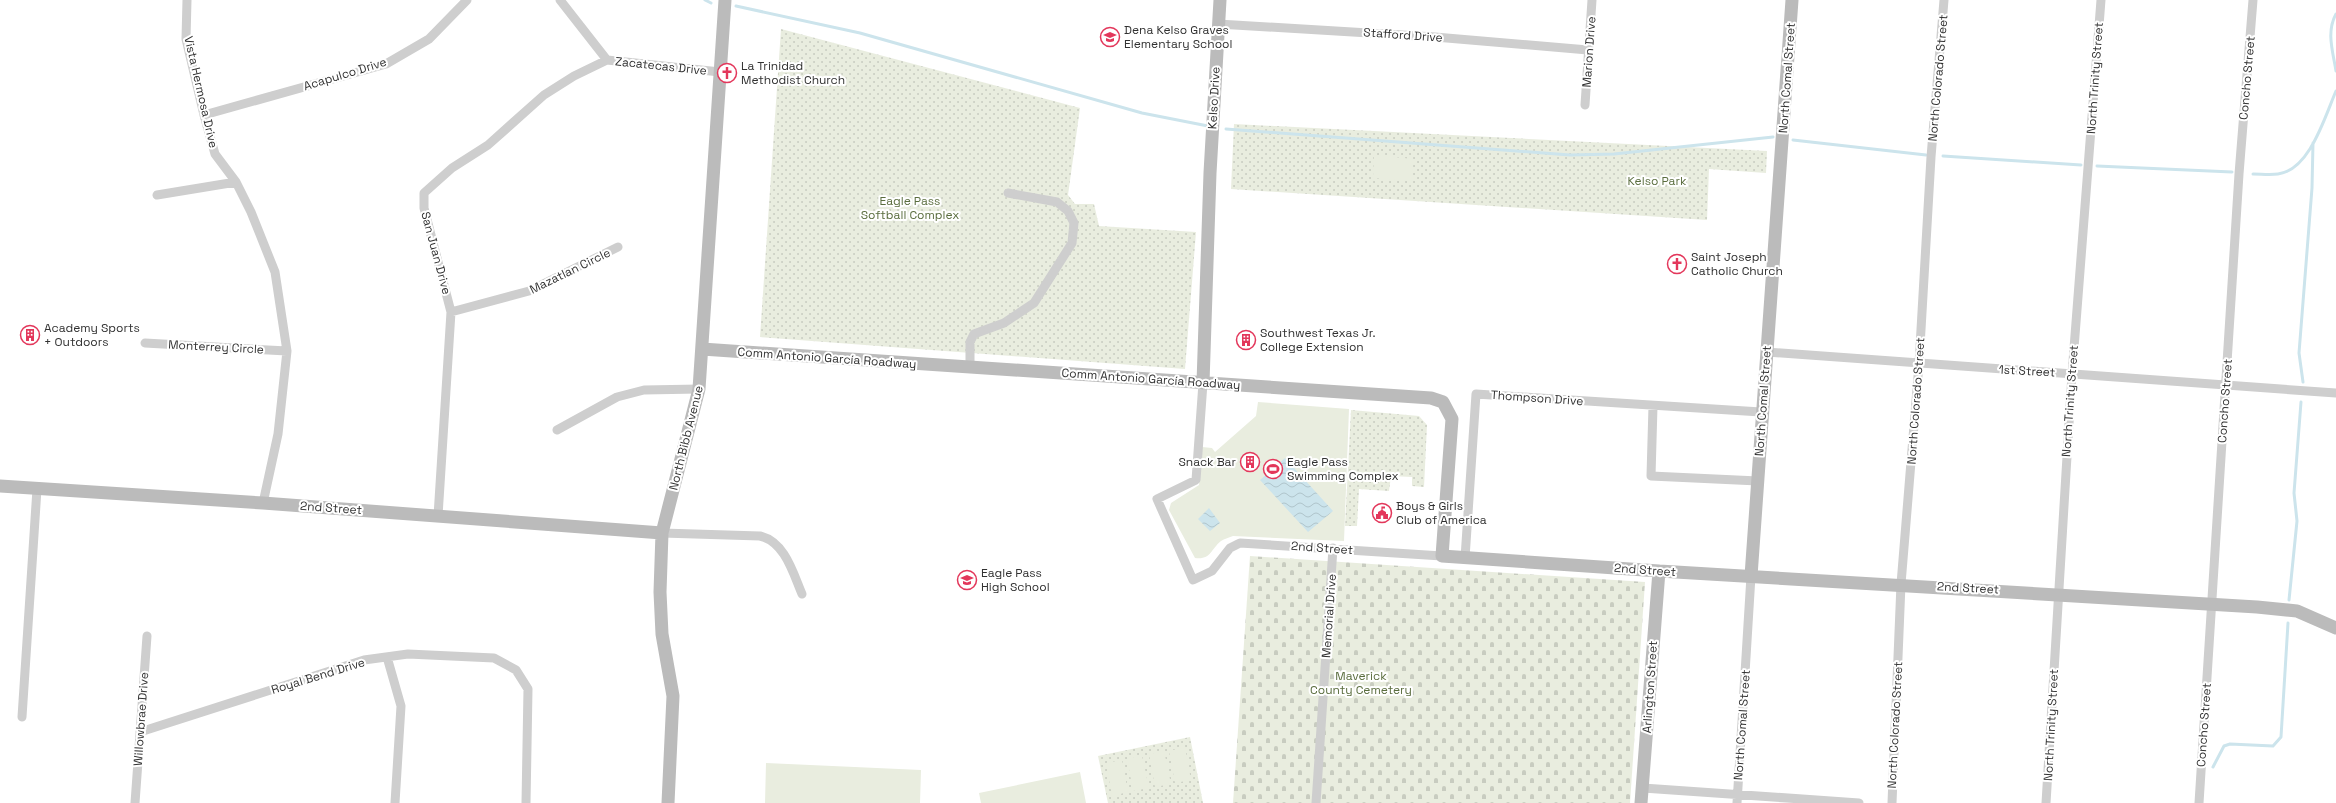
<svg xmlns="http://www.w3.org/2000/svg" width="2336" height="803" font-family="'Space Grotesk',sans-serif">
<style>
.grass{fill:url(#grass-dots)}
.cemetery{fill:url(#cemetery-stones)}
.garden{fill:#e9eddf}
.water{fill:url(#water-waves)}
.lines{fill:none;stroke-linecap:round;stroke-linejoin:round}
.stream{stroke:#cce4ec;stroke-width:3}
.street{stroke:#cecece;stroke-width:9}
.secondary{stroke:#bbb;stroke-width:13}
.labels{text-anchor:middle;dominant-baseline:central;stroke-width:4;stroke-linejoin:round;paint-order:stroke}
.poi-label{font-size:12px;fill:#313131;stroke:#fff;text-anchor:start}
.street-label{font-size:12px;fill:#313131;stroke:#fff}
.park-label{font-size:12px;fill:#5a6d3e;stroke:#fff}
</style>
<defs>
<pattern id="grass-dots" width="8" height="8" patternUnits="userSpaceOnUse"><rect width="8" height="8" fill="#e9eddf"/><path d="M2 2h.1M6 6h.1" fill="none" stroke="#c8ccc0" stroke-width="1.8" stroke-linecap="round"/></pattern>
<pattern id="cemetery-stones" width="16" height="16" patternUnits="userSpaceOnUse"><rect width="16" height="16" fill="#e9eddf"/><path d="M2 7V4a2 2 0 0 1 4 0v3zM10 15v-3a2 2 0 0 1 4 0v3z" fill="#c8ccc0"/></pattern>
<pattern id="water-waves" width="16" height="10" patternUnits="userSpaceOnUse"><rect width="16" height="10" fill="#cce4ec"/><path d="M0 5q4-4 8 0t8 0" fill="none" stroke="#b0c4cb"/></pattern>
</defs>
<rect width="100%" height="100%" fill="#fff"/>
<!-- grass -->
<path class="grass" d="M781 29 1080 108 1068 195 1075 204H1094L1099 226 1196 232 1185 369 760 337Z
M1234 124 1767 151 1766 173 1709 169 1707 220 1231 189Z
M1351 410 1419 416 1427 425 1424 487 1412 486V477L1391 476 1389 491 1359 489 1357 526H1345Z
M1190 737 1203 803H1108L1098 756Z"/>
<!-- cemetery -->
<path class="cemetery" d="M1250 556 1645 582 1630 803H1233Z"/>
<!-- garden -->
<path class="garden" d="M1374 155 1413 159 1411 181 1373 178Z
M1258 402 1349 409 1344 541 1233 536C1230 537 1224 539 1221 541 1210 550 1211 560 1195 558L1169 510 1171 503 1199 485 1202 447 1212 448 1215 452 1256 416Z
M1185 747 1191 780 1175 783 1169 751Z
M1164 751 1171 784 1155 787 1149 754Z
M1142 756 1149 788 1133 791 1127 758Z
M1122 760 1128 792 1112 796 1106 763Z
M766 763 921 770 920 803H765Z
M1080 772 1086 803H981L979 793Z"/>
<!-- water -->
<path class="water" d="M1285 458 1333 511 1308 532 1260 480Z
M1209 508 1220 523 1210 531 1198 519Z"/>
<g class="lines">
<!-- stream -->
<path class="stream" d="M705 0 711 3
M736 6 860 33 1142 113 1208 126
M2336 14C2326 32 2333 52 2336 71
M1226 129 1570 155 1614 154 1773 137
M1793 140 1926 155
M1943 156 2081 165
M2097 166 2232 172
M2253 174C2261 174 2270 175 2278 174 2310 170 2325 116 2336 91
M2303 382 2299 353 2312 188 2313 143
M2289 600 2297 521 2294 493 2301 402
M2213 767 2224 746 2230 744 2273 746 2281 737 2288 623"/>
<!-- street -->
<path class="street" d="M187 0 186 39 204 115 215 154 236 182 251 212 275 272 287 351 278 434 263 503
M560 0 607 60 720 72
M1218 24 1435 37 1588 50
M1585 105 1592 0
M204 115 386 64 429 39 467 0
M157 195 236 182
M451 312 529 291 618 247
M145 343 287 351
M1767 352 2336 393
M970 367V342L974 334 1004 323 1034 303 1072 243 1074 223 1068 211 1057 202 1008 193
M1203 383 1196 480 1157 499 1193 580 1212 571 1230 548 1240 543 1442 556
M1653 406 1651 476 1758 481
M557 430 617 397 644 390 699 389
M438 516 451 312 424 208V193L452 168 488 145 544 95 574 76 607 60
M662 533 760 536C785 542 793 573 802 594
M1465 558 1476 394 1761 412
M387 657 401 706 395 803
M22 717 37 489
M140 732 364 660 408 654 494 658 516 670 528 689 526 803
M1643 788 1859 803
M135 803 147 636
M1316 803 1333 548
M1737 803 1751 576
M1892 803 1901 584 1919 364 1931 157 1944 0
M2046 803 2072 374 2101 0
M2199 803 2239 174 2253 0"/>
<!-- secondary -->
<path class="secondary" d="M702 349 1431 398 1443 402 1452 419 1442 556 1659 571 2257 607 2297 611 2336 628
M1203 383 1210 173 1220 0
M0 486 263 503 662 533
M1751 576 1792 0
M668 803 673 696 662 634 660 592 662 533 699 389 725 0
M1641 803 1659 571"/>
</g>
<!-- icons -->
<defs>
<g id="school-ring" transform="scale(1)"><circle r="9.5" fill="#fff" stroke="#e3375b" stroke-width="1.5"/><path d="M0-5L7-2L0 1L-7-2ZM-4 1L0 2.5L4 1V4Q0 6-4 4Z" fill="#e3375b"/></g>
<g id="church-ring" transform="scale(1)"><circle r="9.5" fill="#fff" stroke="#e3375b" stroke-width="1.5"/><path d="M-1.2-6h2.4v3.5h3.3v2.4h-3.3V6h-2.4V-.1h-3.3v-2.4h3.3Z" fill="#e3375b"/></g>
<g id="building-ring" transform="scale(1)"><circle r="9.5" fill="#fff" stroke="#e3375b" stroke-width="1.5"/><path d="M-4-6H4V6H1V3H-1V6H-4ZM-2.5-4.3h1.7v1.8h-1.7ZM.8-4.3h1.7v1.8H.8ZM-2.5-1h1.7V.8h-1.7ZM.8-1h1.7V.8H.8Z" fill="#e3375b"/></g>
<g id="stadium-ring" transform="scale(1)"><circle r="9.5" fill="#fff" stroke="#e3375b" stroke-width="1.5"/><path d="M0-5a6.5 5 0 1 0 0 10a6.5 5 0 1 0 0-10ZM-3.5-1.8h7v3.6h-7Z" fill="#e3375b"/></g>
<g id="civic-ring" transform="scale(1)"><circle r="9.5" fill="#fff" stroke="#e3375b" stroke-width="1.5"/><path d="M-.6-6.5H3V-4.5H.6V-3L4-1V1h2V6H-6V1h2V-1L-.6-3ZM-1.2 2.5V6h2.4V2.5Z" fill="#e3375b"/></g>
</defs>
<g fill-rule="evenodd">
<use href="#school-ring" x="1110" y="37"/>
<use href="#church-ring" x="727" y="73"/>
<use href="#church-ring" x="1677" y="264"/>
<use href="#building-ring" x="30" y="335"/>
<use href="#building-ring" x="1246" y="340"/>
<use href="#building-ring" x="1250" y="462"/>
<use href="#stadium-ring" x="1273" y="469"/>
<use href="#civic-ring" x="1382" y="513"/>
<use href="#school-ring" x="967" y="580"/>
</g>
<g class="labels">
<!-- poi labels -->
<g class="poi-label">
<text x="1124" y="30">Dena Kelso Graves<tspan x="1124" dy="14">Elementary School</tspan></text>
<text x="741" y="66">La Trinidad<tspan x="741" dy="14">Methodist Church</tspan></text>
<text x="1691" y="257">Saint Joseph<tspan x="1691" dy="14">Catholic Church</tspan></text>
<text x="44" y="328">Academy Sports<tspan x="44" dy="14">+ Outdoors</tspan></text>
<text x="1260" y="333">Southwest Texas Jr.<tspan x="1260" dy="14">College Extension</tspan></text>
<text x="1236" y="462" text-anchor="end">Snack Bar</text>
<text x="1287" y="462">Eagle Pass<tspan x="1287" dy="14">Swimming Complex</tspan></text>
<text x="1396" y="506">Boys &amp; Girls<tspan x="1396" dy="14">Club of America</tspan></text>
<text x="981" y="573">Eagle Pass<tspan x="981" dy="14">High School</tspan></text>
</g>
<!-- street labels -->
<g class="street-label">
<text transform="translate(1403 35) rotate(4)">Stafford Drive</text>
<text transform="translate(1589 52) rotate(-86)">Marion Drive</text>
<text transform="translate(661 66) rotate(6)">Zacatecas Drive</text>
<text transform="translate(345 74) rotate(-17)">Acapulco Drive</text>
<text transform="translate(1787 78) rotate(-86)">North Comal Street</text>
<text transform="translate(1938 78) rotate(-85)">North Colorado Street</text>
<text transform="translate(2095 78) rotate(-86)">North Trinity Street</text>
<text transform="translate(2247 78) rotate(-85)">Concho Street</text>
<text transform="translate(201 92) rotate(77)">Vista Hermosa Drive</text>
<text transform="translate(1214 98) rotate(-87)">Kelso Drive</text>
<text transform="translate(436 253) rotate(75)">San Juan Drive</text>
<text transform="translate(570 271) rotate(-26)">Mazatlan Circle</text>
<text transform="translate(216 347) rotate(3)">Monterrey Circle</text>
<text transform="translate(827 358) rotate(4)">Comm Antonio García Roadway</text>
<text transform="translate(2027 371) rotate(3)">1st Street</text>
<text transform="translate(1151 379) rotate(4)">Comm Antonio García Roadway</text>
<text transform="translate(1537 398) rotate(4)">Thompson Drive</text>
<text transform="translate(1763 401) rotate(-86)">North Comal Street</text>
<text transform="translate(1916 401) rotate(-86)">North Colorado Street</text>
<text transform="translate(2070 401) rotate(-86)">North Trinity Street</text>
<text transform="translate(2225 401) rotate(-86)">Concho Street</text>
<text transform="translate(686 438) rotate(-76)">North Bibb Avenue</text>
<text transform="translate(331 508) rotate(4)">2nd Street</text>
<text transform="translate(1322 548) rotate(4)">2nd Street</text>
<text transform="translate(1645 570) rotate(4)">2nd Street</text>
<text transform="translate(1968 588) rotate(3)">2nd Street</text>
<text transform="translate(1329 616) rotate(-86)">Memorial Drive</text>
<text transform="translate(318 676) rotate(-17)">Royal Bend Drive</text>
<text transform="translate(1650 687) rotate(-86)">Arlington Street</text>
<text transform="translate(141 719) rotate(-86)">Willowbrae Drive</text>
<text transform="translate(1742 725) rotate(-86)">North Comal Street</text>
<text transform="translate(1895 725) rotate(-87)">North Colorado Street</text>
<text transform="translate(2051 725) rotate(-87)">North Trinity Street</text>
<text transform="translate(2204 725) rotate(-86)">Concho Street</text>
</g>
<!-- park labels -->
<g class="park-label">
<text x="1657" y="181">Kelso Park</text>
<text x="910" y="201">Eagle Pass<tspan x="910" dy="14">Softball Complex</tspan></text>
<text x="1361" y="676">Maverick<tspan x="1361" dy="14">County Cemetery</tspan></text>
</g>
</g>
</svg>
